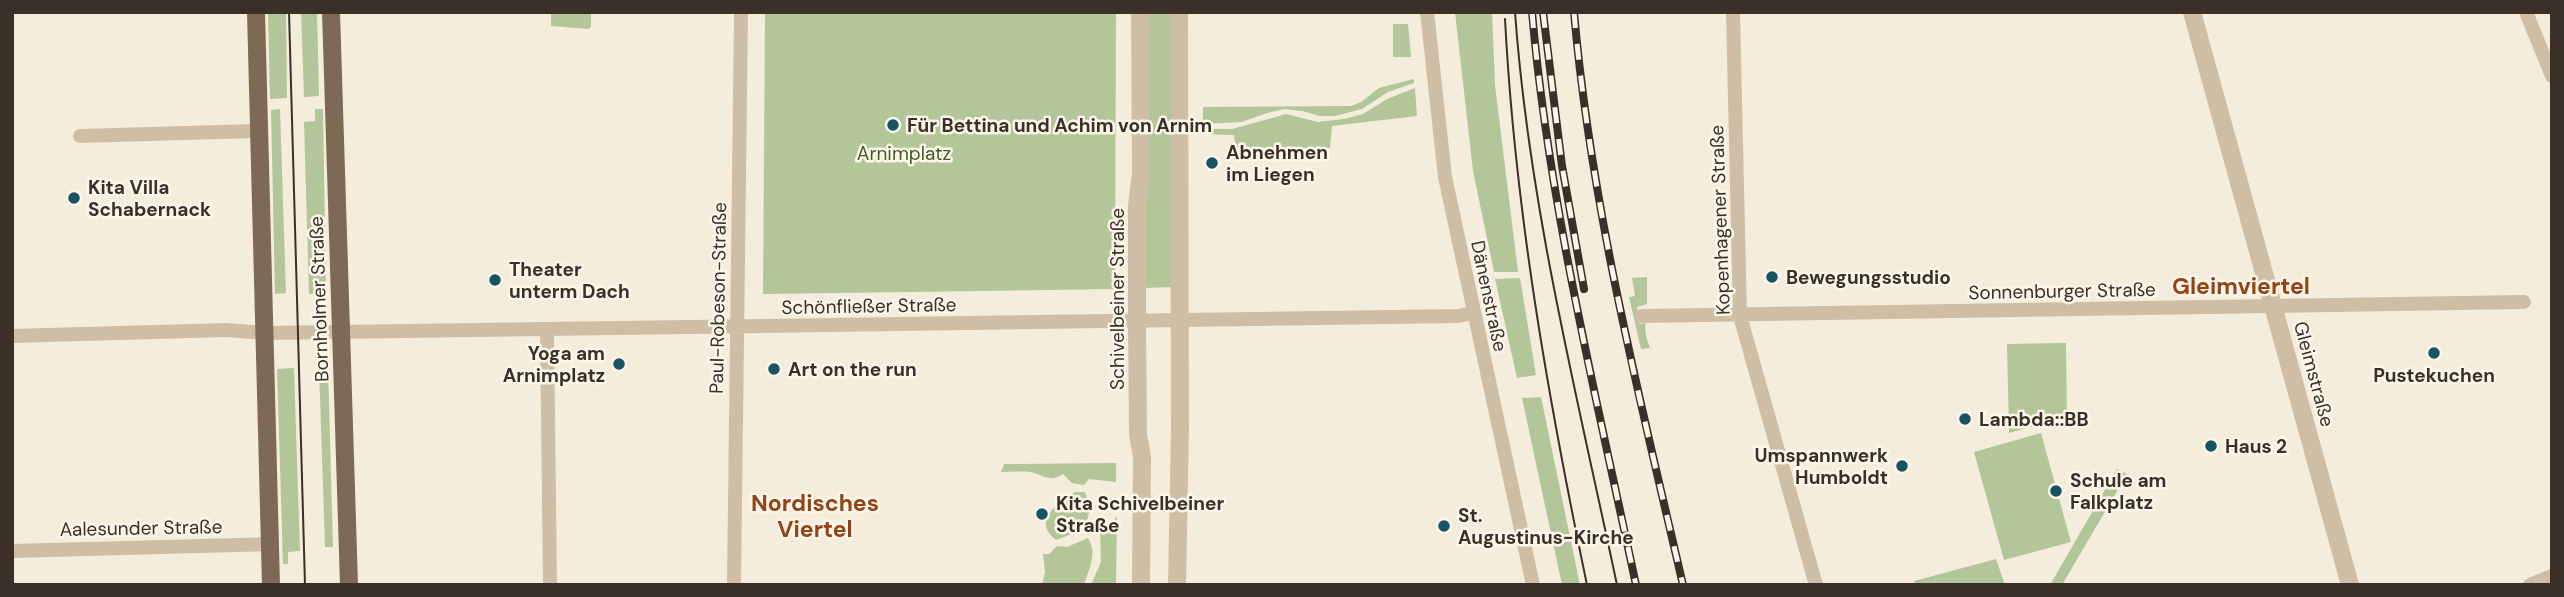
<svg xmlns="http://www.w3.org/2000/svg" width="2564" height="597" font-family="'DM Sans',sans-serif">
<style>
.green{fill:#b2c69a}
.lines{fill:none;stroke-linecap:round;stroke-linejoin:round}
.minor{stroke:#cfbea6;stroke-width:14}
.tertiary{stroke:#cfbea6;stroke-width:18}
.primary{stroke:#7e6957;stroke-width:18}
.tram{stroke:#3a3028;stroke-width:2}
.rail-casing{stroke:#3a3028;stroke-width:8}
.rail{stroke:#fcf6ea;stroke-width:5;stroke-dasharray:16;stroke-linecap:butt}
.poi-dot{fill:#185361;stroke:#fcf6ea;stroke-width:2.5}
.labels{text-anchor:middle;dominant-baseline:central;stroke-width:5;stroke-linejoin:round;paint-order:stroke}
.poi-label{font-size:19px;font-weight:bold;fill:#3a3028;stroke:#fcf6ea;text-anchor:start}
.park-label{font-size:19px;fill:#425c29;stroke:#fcf6ea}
.street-label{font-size:19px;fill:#3a3028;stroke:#fcf6ea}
.quarter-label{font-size:23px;font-weight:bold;fill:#934417;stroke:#fcf6ea}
</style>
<rect width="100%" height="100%" fill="#f5eddc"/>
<!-- green -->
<path class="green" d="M268 12H286L287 98 270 99Z
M301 12H317L319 96 304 97Z
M551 12H591V27L588 29 551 26Z
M765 12H1116L1115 289 763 294Z
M1146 12H1173V287L1145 288Z
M1455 12H1492L1495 85 1518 272H1494L1473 171Z
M1393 24H1408L1411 57H1393Z
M1414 79V83L1388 92 1362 109 1335 116H1320L1302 111 1285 109 1267 113 1242 122 1203 124V107L1351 106 1361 102 1379 88Z
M1415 88 1417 116 1332 126 1330 148H1236L1234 135 1203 134V129H1232L1286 114 1318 122 1344 119 1363 114 1387 99Z
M280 109 286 293 275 294 271 110Z
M315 109H323L326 294H309L304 122 315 121Z
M1647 277V304L1637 307 1640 324 1645 323 1646 336 1650 348 1641 349 1629 297 1635 296 1632 278Z
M1520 278 1536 375 1517 378 1495 279Z
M2066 343 2067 417 2009 433 2007 344Z
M328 366 333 547H325L319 367Z
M294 368 300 551 288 552V564H283L277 369Z
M1541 397 1580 585H1562L1522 398Z
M2041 433 2071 542 2004 560 1974 452Z
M1116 463V482L1089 479 1084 485 1072 483 1063 474C1050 483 1043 475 1031 472 1021 471 1011 472 1001 472L1004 464Z
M2117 469 2127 474 2062 585H2050Z
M1075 492H1085C1096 522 1083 531 1056 540 1031 521 1058 503 1075 492Z
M1117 517 1116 585H1091L1101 562 1100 529Z
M1088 538C1098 554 1089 568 1084 585H1042L1045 572 1043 554H1049L1057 546 1067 547Z
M1996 559 2005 585H1916L1914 581Z"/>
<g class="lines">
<!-- minor -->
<path class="minor" d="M1427 12 1445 177 1533 585
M1733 12 1740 316 1816 585
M2526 12 2552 76
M80 136 259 131
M1642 316 2524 302
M547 329 550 585
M12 336 226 330 265 333 1458 316 1473 313
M12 551 270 544
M734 585 741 12
M2530 585 2552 576"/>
<!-- tertiary -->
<path class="tertiary" d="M1140 12 1141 173 1137 206V322L1138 434 1142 457 1141 585
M2192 12 2350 585
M1177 585 1180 427 1179 12"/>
<!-- primary -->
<path class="primary" d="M256 12 271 585
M331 12 349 585"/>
<!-- tram -->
<path class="tram" d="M289 12 305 585
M1515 12C1529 206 1577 395 1617 585
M1505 19C1515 210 1548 398 1587 585"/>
<!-- rail casing -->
<g class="rail-casing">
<path id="rail" d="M1532 12C1549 206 1596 395 1636 585
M1543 12 1562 166 1584 289
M1574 12C1591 207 1639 395 1683 585"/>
</g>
<!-- rail -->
<use href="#rail" class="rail"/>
</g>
<!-- markers -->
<g class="poi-dot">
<circle cx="893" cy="125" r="7"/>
<circle cx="1212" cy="163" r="7"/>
<circle cx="74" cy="198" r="7"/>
<circle cx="1772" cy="277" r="7"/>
<circle cx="495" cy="280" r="7"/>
<circle cx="2434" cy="353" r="7"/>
<circle cx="619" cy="364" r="7"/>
<circle cx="774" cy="369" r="7"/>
<circle cx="1965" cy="419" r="7"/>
<circle cx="2211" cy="446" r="7"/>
<circle cx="1902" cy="466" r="7"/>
<circle cx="2056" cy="491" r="7"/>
<circle cx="1042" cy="514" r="7"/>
<circle cx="1444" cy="526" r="7"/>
</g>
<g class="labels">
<!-- poi labels -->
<g class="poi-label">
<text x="907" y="125">Für Bettina und Achim von Arnim</text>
<text x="1226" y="152">Abnehmen<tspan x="1226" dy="22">im Liegen</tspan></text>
<text x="88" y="187">Kita Villa<tspan x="88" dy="22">Schabernack</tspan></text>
<text x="509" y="269">Theater<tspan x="509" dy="22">unterm Dach</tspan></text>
<text x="1786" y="277">Bewegungsstudio</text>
<text x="605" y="353" text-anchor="end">Yoga am<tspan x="605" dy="22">Arnimplatz</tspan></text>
<text x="788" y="369">Art on the run</text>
<text x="2434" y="375" text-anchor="middle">Pustekuchen</text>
<text x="1979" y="419">Lambda::BB</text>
<text x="2225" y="446">Haus 2</text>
<text x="1888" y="455" text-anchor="end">Umspannwerk<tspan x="1888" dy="22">Humboldt</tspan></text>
<text x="2070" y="480">Schule am<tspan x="2070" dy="22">Falkplatz</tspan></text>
<text x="1056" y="503">Kita Schivelbeiner<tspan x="1056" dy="22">Straße</tspan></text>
<text x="1458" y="515">St.<tspan x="1458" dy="22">Augustinus-Kirche</tspan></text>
</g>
<!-- park labels -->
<g class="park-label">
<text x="904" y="153">Arnimplatz</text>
</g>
<!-- street labels -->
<g class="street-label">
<text transform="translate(1720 220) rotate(-92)">Kopenhagener Straße</text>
<text transform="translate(2062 291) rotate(-1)">Sonnenburger Straße</text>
<text transform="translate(1489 296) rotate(78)">Dänenstraße</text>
<text transform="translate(718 298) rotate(-89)">Paul-Robeson-Straße</text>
<text transform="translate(319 299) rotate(-92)">Bornholmer Straße</text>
<text transform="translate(1117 299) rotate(-90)">Schivelbeiner Straße</text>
<text transform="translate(869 306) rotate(-1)">Schönfließer Straße</text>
<text transform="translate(2314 374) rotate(75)">Gleimstraße</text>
<text transform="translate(141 528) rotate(-1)">Aalesunder Straße</text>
</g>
<!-- quarter labels -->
<g class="quarter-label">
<text x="2241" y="286">Gleimviertel</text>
<text x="815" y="503">Nordisches<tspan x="815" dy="26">Viertel</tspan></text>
</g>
</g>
<!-- border -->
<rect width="2564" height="597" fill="none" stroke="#3a3028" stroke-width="28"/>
</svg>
